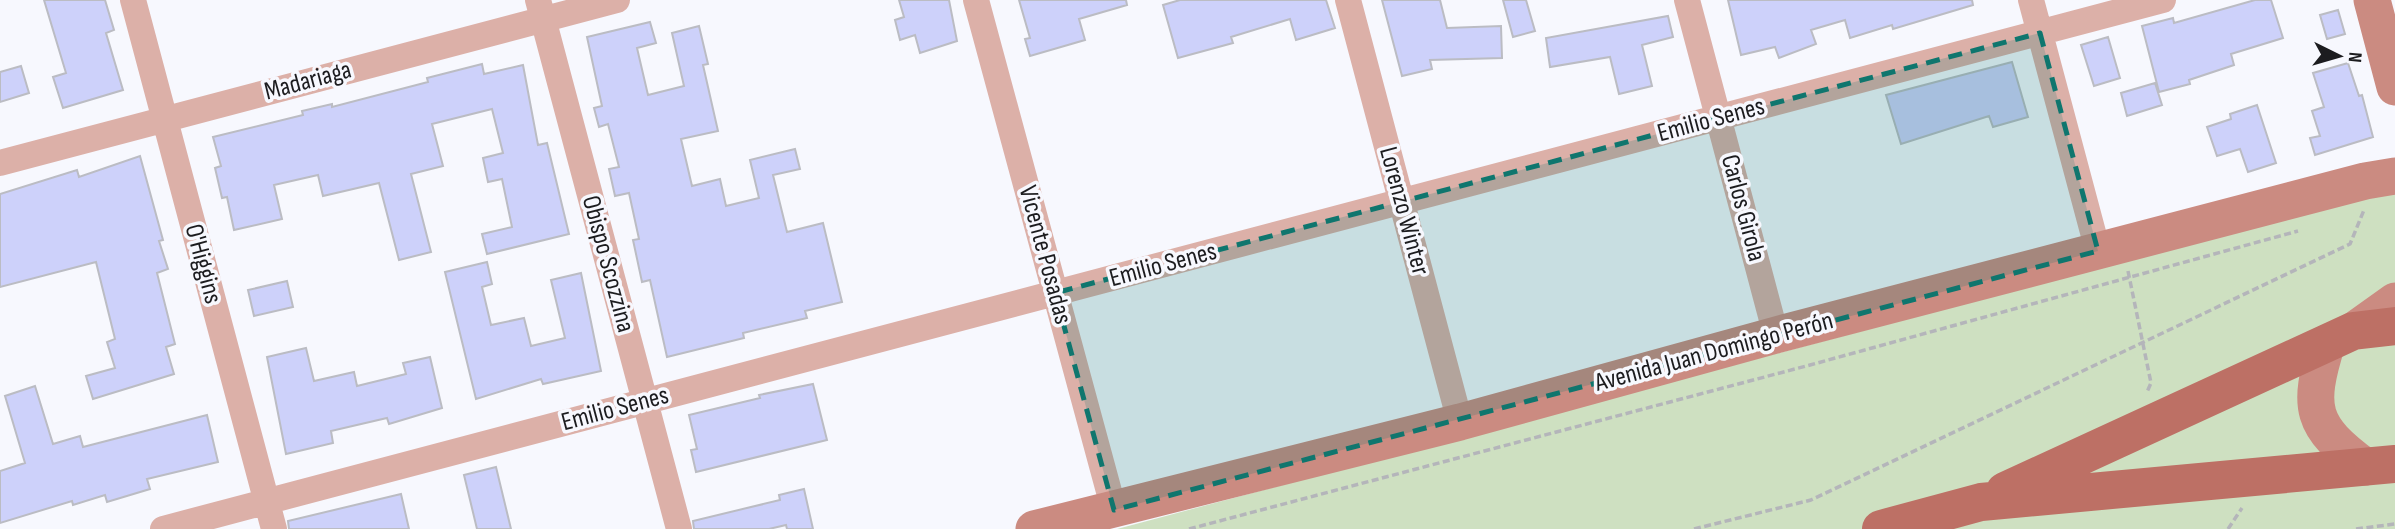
<svg xmlns="http://www.w3.org/2000/svg" width="2395" height="529" font-family="'Sofia Sans Condensed',sans-serif">
<style>
.green{fill:#cee0c1}
.building{fill:#cdd1fa;stroke:#bbbcc3;stroke-width:2}
.lines{fill:none;stroke-linecap:round;stroke-linejoin:round}
.path{stroke:#b4b5ba;stroke-width:3.5;stroke-dasharray:7 3.5;stroke-linecap:butt}
.street{stroke:#dcb0a8;stroke-width:26}
.secondary{stroke:#cb8b81;stroke-width:37}
.primary{stroke:#bd7065;stroke-width:38}
.marked{fill:#0f766e;fill-opacity:0.2;stroke:#0f766e;stroke-width:5;stroke-dasharray:14 9;stroke-linejoin:round}
.labels{text-anchor:middle;dominant-baseline:central;stroke-width:7;stroke-linejoin:round;paint-order:stroke}
.street-label{font-size:26px;fill:#1c1c1f;stroke:#f7f8fe}
</style>
<rect width="100%" height="100%" fill="#f7f8fe"/>
<!-- green -->
<path class="green" d="M2395 189V529H1117Z"/>
<!-- building -->
<path class="building" d="M44 0H105L114 30 106 33 123 90 63 108 53 77 66 73Z
M899 0H949L957 41 920 53 915 35 900 40 895 20 904 17Z
M1019 0H1126L1127 5 1079 19 1085 40 1030 56 1025 39 1030 38Z
M1180 0H1326L1335 28 1296 40 1290 19 1231 37 1233 43 1178 58 1163 5Z
M1382 0H1440L1447 28 1501 26 1502 58 1430 60 1432 69 1402 76Z
M1503 0H1526L1535 31 1513 37Z
M1728 0H1972L1973 5 1893 29 1892 25 1850 38 1845 20 1811 30 1816 44 1779 58 1775 47 1741 55Z
M2255 0H2271L2283 38 2231 54 2234 65 2189 80 2190 84 2159 92 2142 26 2173 18 2174 23Z
M2338 10 2345 34 2327 39 2320 15Z
M1668 16 1673 37 1642 45 1652 86 1619 94 1610 57 1550 67 1546 38Z
M650 22 656 43 637 48 648 95 684 86 672 33 699 26 708 64 703 65 718 131 681 139 692 186 720 179 726 206 759 198 750 160 795 149 800 169 773 175 787 232 823 223 842 302 805 311 807 318 743 333 744 338 667 357 650 280 642 282 633 240 639 239 629 193 615 196 609 169 619 167 608 124 599 127 594 108 602 106 587 37Z
M2108 37 2120 78 2094 86 2081 45Z
M2012 62 2028 117 1993 127 1989 116 1901 144 1886 95Z
M2348 63 2359 96 2362 95 2373 137 2315 155 2310 138 2320 136 2312 111 2324 107 2313 73Z
M482 64 484 74 523 65 538 145 547 143 569 234 487 254 482 234 512 227 502 179 488 182 483 158 503 153 492 109 432 124 443 166 411 174 431 252 399 260 379 183 323 196 318 175 274 185 282 219 234 230 227 197 222 198 215 168 221 166 213 137 303 115 302 111 332 104V107L428 82 427 78Z
M21 66 29 93 0 102V72Z
M2155 83 2162 105 2127 116 2121 93Z
M2257 105 2276 163 2248 172 2240 149 2217 156 2207 127 2231 119 2230 114Z
M140 156 163 240 159 241 168 269 157 273 175 344 166 347 174 374 93 399 86 376 115 368 107 342 115 339 96 262 0 287V194L77 170 79 177Z
M487 262 492 284 482 287 491 325 524 318 531 346 565 338 551 280 581 273 601 371 543 384 541 379 476 399 445 272Z
M287 281 293 307 254 316 248 290Z
M306 348 314 381 354 372 357 386 406 374 403 363 430 357 442 408 389 424 387 418 331 431 333 443 286 454 267 357Z
M813 384 827 440 696 472 691 450 697 449 689 415 760 398 759 395Z
M35 386 53 444 80 436 83 447 207 415 218 462 147 479 150 489 107 502 105 495 73 505 72 501 0 523V471L25 463 5 396Z
M496 467 511 529H477L464 475Z
M804 489 813 529H787L786 525 769 529H694L693 521 780 500 779 495Z
M401 494 409 529H289L288 521Z"/>
<g class="lines">
<!-- path -->
<path class="path" d="M2128 271 2151 383 2147 392
M1189 529 1810 365 2298 231
M1694 529 1811 500 2350 244 2364 210
M2228 529 2242 508
M2356 529 2395 524"/>
<!-- street -->
<path class="street" d="M133 0 274 529
M538 0 679 529
M976 0 1114 510
M1348 0 1460 422
M1687 0 1776 335
M2031 0 2098 251
M0 163 617 0
M163 529 2163 0"/>
<!-- secondary -->
<path class="secondary" d="M2372 0 2395 87
M2353 331 2395 301
M2327 343C2307 408 2310 426 2366 467
M1034 529 1460 422 1776 335 2365 181 2395 176"/>
<!-- primary -->
<path class="primary" d="M2005 491 2353 331 2395 326
M1881 529 1981 502 2395 464"/>
</g>
<!-- marked area -->
<path class="marked" d="M2040 33 2098 251 1114 510 1055 293Z"/>
<g class="labels">
<!-- street labels -->
<g class="street-label">
<text transform="translate(308 81) rotate(-15)">Madariaga</text>
<text transform="translate(1711 120) rotate(-15)">Emilio Senes</text>
<text transform="translate(1743 208) rotate(75)">Carlos Girola</text>
<text transform="translate(1404 211) rotate(75)">Lorenzo Winter</text>
<text transform="translate(1045 255) rotate(75)">Vicente Posadas</text>
<text transform="translate(203 264) rotate(75)">O'Higgins</text>
<text transform="translate(608 264) rotate(75)">Obispo Scozzina</text>
<text transform="translate(1163 265) rotate(-15)">Emilio Senes</text>
<text transform="translate(1714 352) rotate(-15)">Avenida Juan Domingo Perón</text>
<text transform="translate(615 409) rotate(-15)">Emilio Senes</text>
</g>
</g>
<!-- north arrow -->
<g transform="translate(2339 56) rotate(95)" stroke="#f7f8fe" stroke-width="5" paint-order="stroke">
<path d="M0-5L12 26L0 18L-12 26Z" fill="#1c1c1f"/>
<text y="-10" font-size="19" font-weight="bold" text-anchor="middle" fill="#1c1c1f">N</text>
</g>
</svg>
